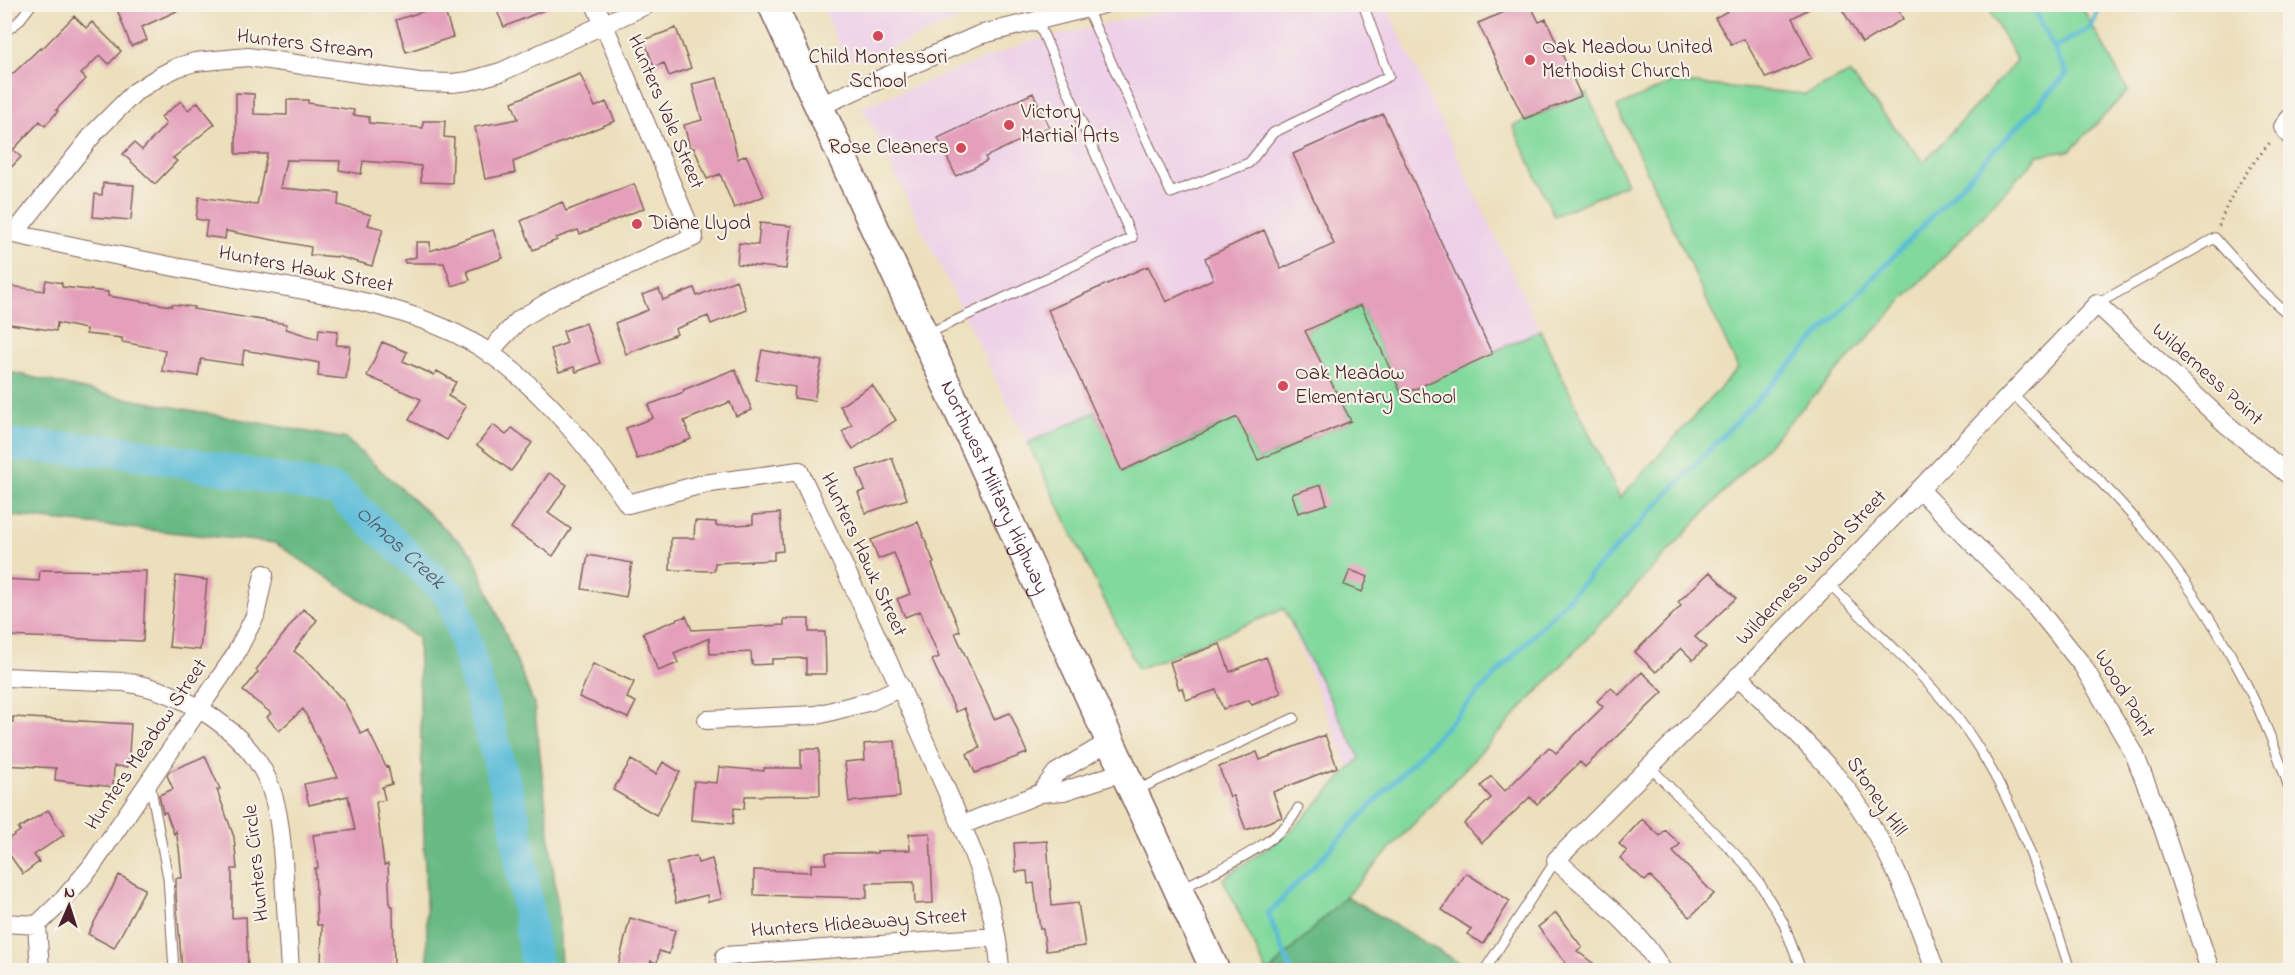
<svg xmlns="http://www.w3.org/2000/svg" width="2295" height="975" font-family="'Indie Flower',sans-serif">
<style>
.built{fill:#eed0e8}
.green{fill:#81d99d;stroke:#667c64;stroke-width:1.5}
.forest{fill:#68b984;stroke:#596c58;stroke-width:1.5}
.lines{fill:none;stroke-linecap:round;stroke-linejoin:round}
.stream{stroke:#5abcd8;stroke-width:5}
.river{stroke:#5abcd8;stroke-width:32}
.building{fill:#e4a0bb}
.service-casing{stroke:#83625e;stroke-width:11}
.minor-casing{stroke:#83625e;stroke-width:20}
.primary-casing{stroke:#83625e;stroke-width:31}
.path{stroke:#83625e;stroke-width:3;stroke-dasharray:1.5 4.5;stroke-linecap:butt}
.service{stroke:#fff;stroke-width:9}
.minor{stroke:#fff;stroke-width:18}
.primary{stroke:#fff;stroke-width:28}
.poi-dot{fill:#d1495b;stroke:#f7f3e8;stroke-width:2}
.labels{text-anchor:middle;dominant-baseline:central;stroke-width:4.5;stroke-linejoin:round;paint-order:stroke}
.street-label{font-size:21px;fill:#4a1f2b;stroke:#f7f3e8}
.poi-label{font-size:21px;fill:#4a1f2b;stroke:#f7f3e8;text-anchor:start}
.water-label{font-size:22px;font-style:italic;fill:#505668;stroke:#f7f3e8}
</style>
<rect width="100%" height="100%" fill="#f7f3e8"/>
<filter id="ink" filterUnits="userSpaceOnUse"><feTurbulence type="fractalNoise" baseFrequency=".0167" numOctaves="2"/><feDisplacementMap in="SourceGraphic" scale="12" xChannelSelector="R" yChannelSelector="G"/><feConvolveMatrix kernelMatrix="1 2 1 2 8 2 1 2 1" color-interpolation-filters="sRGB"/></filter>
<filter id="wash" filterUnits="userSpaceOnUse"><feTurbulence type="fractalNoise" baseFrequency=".008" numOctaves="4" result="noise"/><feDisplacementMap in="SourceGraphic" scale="24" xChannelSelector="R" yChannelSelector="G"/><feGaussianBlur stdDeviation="1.35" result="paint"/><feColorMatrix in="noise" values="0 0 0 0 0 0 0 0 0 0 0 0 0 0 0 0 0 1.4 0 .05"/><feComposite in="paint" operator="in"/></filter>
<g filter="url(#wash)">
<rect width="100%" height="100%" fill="#ecdfbc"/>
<!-- built -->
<path class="built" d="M821 5H969L972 14 866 59 849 60 844 58Z
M1189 5H1386L1620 499 1349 769 1284 609 1138 669 862 107 1025 43Z"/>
<!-- green -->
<path class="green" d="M1986 4 2081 5 2128 91 2070 151 2039 155 1346 896 1271 970H1266L1223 879 1292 830 1360 758 1284 609 1138 669 1028 443 1095 412 1123 471 1220 425 1219 377 1258 460 1351 421 1305 331 1361 305 1402 395 1540 330 1620 498 1738 368 1617 107 1673 82 1806 94 1849 73 1924 162 2017 61Z
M1587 93 1627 184 1554 216 1513 126Z"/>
<!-- forest -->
<path class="forest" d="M5 371 114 396 346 439 473 554 534 704 559 918 561 970H428L418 638 275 543 5 515Z
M1346 896 1471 970H1271Z"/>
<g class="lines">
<!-- stream -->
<path class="stream" d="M2054 48 2091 27 2101 4
M1291 970 1268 914 2067 74 2031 4"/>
<!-- river -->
<path class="river" id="s1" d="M4 445 123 451 336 490 453 597 514 816 537 970"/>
</g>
<g id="blocks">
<!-- building -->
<path class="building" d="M115 4H192L142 27 147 40 131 46Z
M494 4H556V5L504 27Z
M1524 4H1530L1539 22 1546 19 1581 96 1524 119 1478 23Z
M1740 4H1818L1792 18 1812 58 1766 78 1744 39 1731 44 1715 18Z
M1839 4H1895L1903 19 1862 43Z
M443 5 453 37 406 52 396 20Z
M74 16 86 28 92 22 121 51 109 64 100 55 81 74 86 79 56 110 58 111 45 126 40 121 13 150 21 157 4 175V82L40 48 41 50Z
M676 28 691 68 669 76 664 63 654 67 644 40Z
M580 74 595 107 606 102 615 121 513 162 515 173 485 179 475 127 518 119 512 102Z
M717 78 738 159 746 155 764 196 734 208 720 174 707 179 694 148H690L684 125 702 120 692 84Z
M236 93 254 94V114L287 115V100H308V103L354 110 353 115 369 117V123L423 128V121H445L444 137 454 138 452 183 421 182V166L363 161 361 174 339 170 340 161 286 160 280 188 339 193 338 205 371 215 368 225 383 229 372 266 340 257 310 255 311 247 226 231 225 239 205 236 207 221 196 219 199 197 257 205 267 154H236Z
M1033 93 1049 127 985 157 987 161 956 176 938 138Z
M181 101 188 110 198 102 215 124 173 158 177 161 155 184 123 154 134 143 142 150 166 124 161 117Z
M1383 114 1492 354 1402 395 1361 305 1305 331 1351 421 1258 460 1237 417 1122 471 1048 310 1148 266 1166 302 1213 279 1205 258 1264 230 1281 269 1334 244 1293 154Z
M103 183 134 185 131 220 93 217 95 194 102 195Z
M634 184 644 208 580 234 578 230 556 238 557 240 533 250 521 221 562 202 566 211Z
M760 223 791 226 786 269 737 264 739 243 758 245Z
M493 230 503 258 467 271 470 280 452 286 444 263H405L404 260 416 257V242H430V251Z
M46 280 62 283V287L108 292V296L172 306V304L194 307 193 309 287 324 286 329 318 339 319 329 338 331 336 345 350 346 346 379 318 376 319 363 315 362 244 350 242 365 201 359 198 376 162 371 165 350 122 342V338L86 334V329L57 323 56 331 4 323V285L44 291Z
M736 280 747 310 711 324 708 316 675 329 677 334 626 354 615 323 648 310 642 295 659 289 663 300 694 288 697 296Z
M586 323 600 363 576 372 574 367 559 372 551 349 567 343 563 331Z
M382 342 407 352 403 361 434 375 437 371 456 382 448 396 466 406 447 440 409 420 421 399 367 376Z
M762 350 822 361 814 401 794 398 795 387 756 380Z
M735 369 752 410 736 416 730 402 684 421 691 439 637 459 626 428 653 418 648 405 684 392 683 390Z
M872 385 896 420 853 449 842 432 852 425 840 406Z
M493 425 506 435 512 428 532 443 511 471 477 445Z
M892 458 907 499 866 513 858 493 865 490 857 470Z
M549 473 567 485 548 513 571 529 553 556 511 528Z
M1321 485 1327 504 1298 513 1292 494Z
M780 513 783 551 774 552V560L715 563 714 571 670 570 671 538H694L695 521 716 522V526L753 524V515Z
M918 522 934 563 932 564 960 631 955 633 994 719 1010 713 1027 753 975 773 967 754 980 748 964 708 956 712 932 660 939 657 920 611 905 617 897 599 910 594 894 553 878 559 871 540Z
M588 555 632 563 626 597 582 589Z
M40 570 146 571 143 641 4 636V579L39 581Z
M1350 570 1368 577 1362 592 1344 585Z
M1710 572 1736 598 1695 637 1706 647 1693 660 1681 648 1656 672 1635 652 1681 606 1678 602Z
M176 576 207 580 200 650 169 647Z
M303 609 317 620 294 651 312 665 345 703 361 734 368 730 386 767 388 766 392 784 382 787 385 800 376 802 384 865 388 864 390 906H393L394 970 321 969 322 925H317L315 868H318L313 835 355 830 348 796 309 805 304 784 338 777 303 709 279 731 267 717 271 713 243 691 258 672 256 670Z
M686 616 692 630 784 625V619H809V632H825L826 674H806V658L772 659V664L752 665 751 652 710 654 709 638 674 653 678 663 658 671 643 633Z
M1220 644 1230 672 1266 657 1281 693 1252 705 1249 700 1223 709 1216 690 1186 700 1182 688 1179 689 1170 662Z
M593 664 634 682 627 698 636 702 628 718 579 697Z
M1642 672 1663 692 1585 767 1580 762 1537 804 1530 797 1482 843 1464 824 1491 798 1481 786 1491 776 1505 791 1549 747 1556 753 1603 707 1597 701 1611 688 1619 695Z
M13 717 131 724 128 767 114 766 113 787 55 780 56 768 4 765V722H13Z
M1325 735 1337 767 1273 792 1282 817 1246 830 1233 796 1230 797 1219 767 1257 752 1260 760Z
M895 741 900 797 849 802 845 762 865 760 864 744Z
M801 749H819L820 795 745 796 744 809 734 808 733 824 691 820 694 781 717 783 719 767 764 771V768H801Z
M205 756 220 789 217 790 234 837 237 869H232V918L246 917 248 970H182L176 895V878H182L179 848 176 831 174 834 166 812 163 813 159 795 173 789 167 775 170 771Z
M631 760 656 774 663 762 680 772 656 815 613 790Z
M48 810 64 835 34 855 39 862 23 874 4 847V842L20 831 18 829Z
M1642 819 1660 836 1665 830 1680 844 1673 852 1714 894 1690 917 1650 876 1645 881 1620 858 1627 851 1619 844Z
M930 833 933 903 915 904 914 882 867 883V898L754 895V870L811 872V864H826V853H877V851L910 850 909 834Z
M1047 841 1052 906 1078 903 1085 946 1046 951 1043 929H1040L1034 883 1028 884 1027 871 1016 872 1014 843Z
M696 856 698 863 712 859 722 899 708 902 707 895 676 903 667 863Z
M1466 873 1510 901 1483 944 1467 934 1471 929 1442 910Z
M119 875 145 889 114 948 88 934Z
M1556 913 1582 947 1577 951 1602 970H1571L1538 927Z
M630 918 675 930 669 954 659 951 657 963 651 961 648 970H617Z"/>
</g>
</g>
<g filter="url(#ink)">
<use href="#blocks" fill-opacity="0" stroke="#83625e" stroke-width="1.5"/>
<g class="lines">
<!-- service casing -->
<g class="service-casing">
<path id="service" d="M1087 9 1171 193 1249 163 1273 133 1389 76 1363 4
M4 33 18 22 32 4
M2097 304 2215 238 2261 290 2290 316
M927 334 1132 238 1037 20
M2012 393C2053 435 2098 476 2136 520 2204 598 2259 692 2290 791
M1829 584C1876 632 1937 685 1974 741 2021 813 2044 889 2070 970
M1650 767 1744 863 1760 884 1783 922 1801 970
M150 783 168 878 174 970
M1137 790 1294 718
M1181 889C1215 870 1282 844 1298 808
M1493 970 1488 965 1556 860"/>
</g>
<!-- minor casing -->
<g class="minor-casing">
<path id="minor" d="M648 4 501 72 469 81 452 83 419 82 248 57 195 62 178 67 162 75 135 92 95 132 14 234C82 248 150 263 218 275 308 292 414 301 491 354 547 394 589 448 628 504L703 484 799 471C842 563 886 654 927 747 959 819 996 891 1000 970
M820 106 979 35 1104 4
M2290 118 2283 127 2290 136
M490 354 499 341 520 319 555 298 694 237 595 4
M1919 489 2036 607 2083 666 2134 753 2161 822 2210 970
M1738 676C1769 706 1801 736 1829 768 1881 826 1910 898 1935 970
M4 677 124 682C156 687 185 698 212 717 275 761 279 803 284 875 286 907 288 939 290 970
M707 720 817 715 871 701 901 687
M1041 793 1056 773 1109 742
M962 825 1041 793 1064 791 1123 772
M4 923 37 925
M37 925 63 900 91 867 234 657 255 616 264 574
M37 925 40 970
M726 970 725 956 995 937
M1662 970C1637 926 1593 894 1556 860 1740 679 1918 491 2097 304L2226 424 2290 476"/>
</g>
<!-- primary casing -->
<g class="primary-casing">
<g id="primary">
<path id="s2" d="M772 4 1215 970"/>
</g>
</g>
<!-- path -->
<path class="path" d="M2219 226C2229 194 2251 165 2272 140"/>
<!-- service -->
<use href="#service" class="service"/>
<!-- minor -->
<use href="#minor" class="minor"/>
<!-- primary -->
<use href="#primary" class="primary"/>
</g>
</g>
<!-- markers -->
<g class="poi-dot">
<circle cx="878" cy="36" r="6"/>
<circle cx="1530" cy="60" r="6"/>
<circle cx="1009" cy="125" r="6"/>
<circle cx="961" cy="148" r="6"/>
<circle cx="637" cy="224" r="6"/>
<circle cx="1283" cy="386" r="6"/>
</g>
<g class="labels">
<!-- street labels -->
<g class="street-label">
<text transform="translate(305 45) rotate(7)">Hunters Stream</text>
<text transform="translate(665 112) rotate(67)">Hunters Vale Street</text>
<text transform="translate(306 270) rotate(11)">Hunters Hawk Street</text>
<text transform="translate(2207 375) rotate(42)">Wilderness Point</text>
<text stroke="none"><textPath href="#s2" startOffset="532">Northwest Military Highway</textPath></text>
<text transform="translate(863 555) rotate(65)">Hunters Hawk Street</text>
<text transform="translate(1812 568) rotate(-46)">Wilderness Wood Street</text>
<text transform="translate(2124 694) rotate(59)">Wood Point</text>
<text transform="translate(147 745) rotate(-56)">Hunters Meadow Street</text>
<text transform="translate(1876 797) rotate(56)">Stoney Hill</text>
<text transform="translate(257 863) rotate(-96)">Hunters Circle</text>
<text transform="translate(859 924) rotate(-4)">Hunters Hideaway Street</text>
</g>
<!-- poi labels -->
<g class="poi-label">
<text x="1542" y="48">Oak Meadow United<tspan x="1542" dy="24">Methodist Church</tspan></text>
<text x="878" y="58" text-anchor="middle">Child Montessori<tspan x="878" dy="24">School</tspan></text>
<text x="1021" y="113">Victory<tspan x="1021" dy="24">Martial Arts</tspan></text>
<text x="949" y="148" text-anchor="end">Rose Cleaners</text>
<text x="649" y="224">Diane Llyod</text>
<text x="1295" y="374">Oak Meadow<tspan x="1295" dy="24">Elementary School</tspan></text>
</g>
<!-- water labels -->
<g class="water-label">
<text stroke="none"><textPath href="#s1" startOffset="422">Olmos Creek</textPath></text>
</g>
</g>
<!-- margin -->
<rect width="2295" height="975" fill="none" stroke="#f7f3e8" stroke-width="24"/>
<!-- north arrow -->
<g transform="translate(69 906) rotate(3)" stroke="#f7f3e8" stroke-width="4.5" paint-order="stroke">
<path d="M0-4.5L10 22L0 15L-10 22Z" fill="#4a1f2b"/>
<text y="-9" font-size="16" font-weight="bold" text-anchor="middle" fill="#4a1f2b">N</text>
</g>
</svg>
